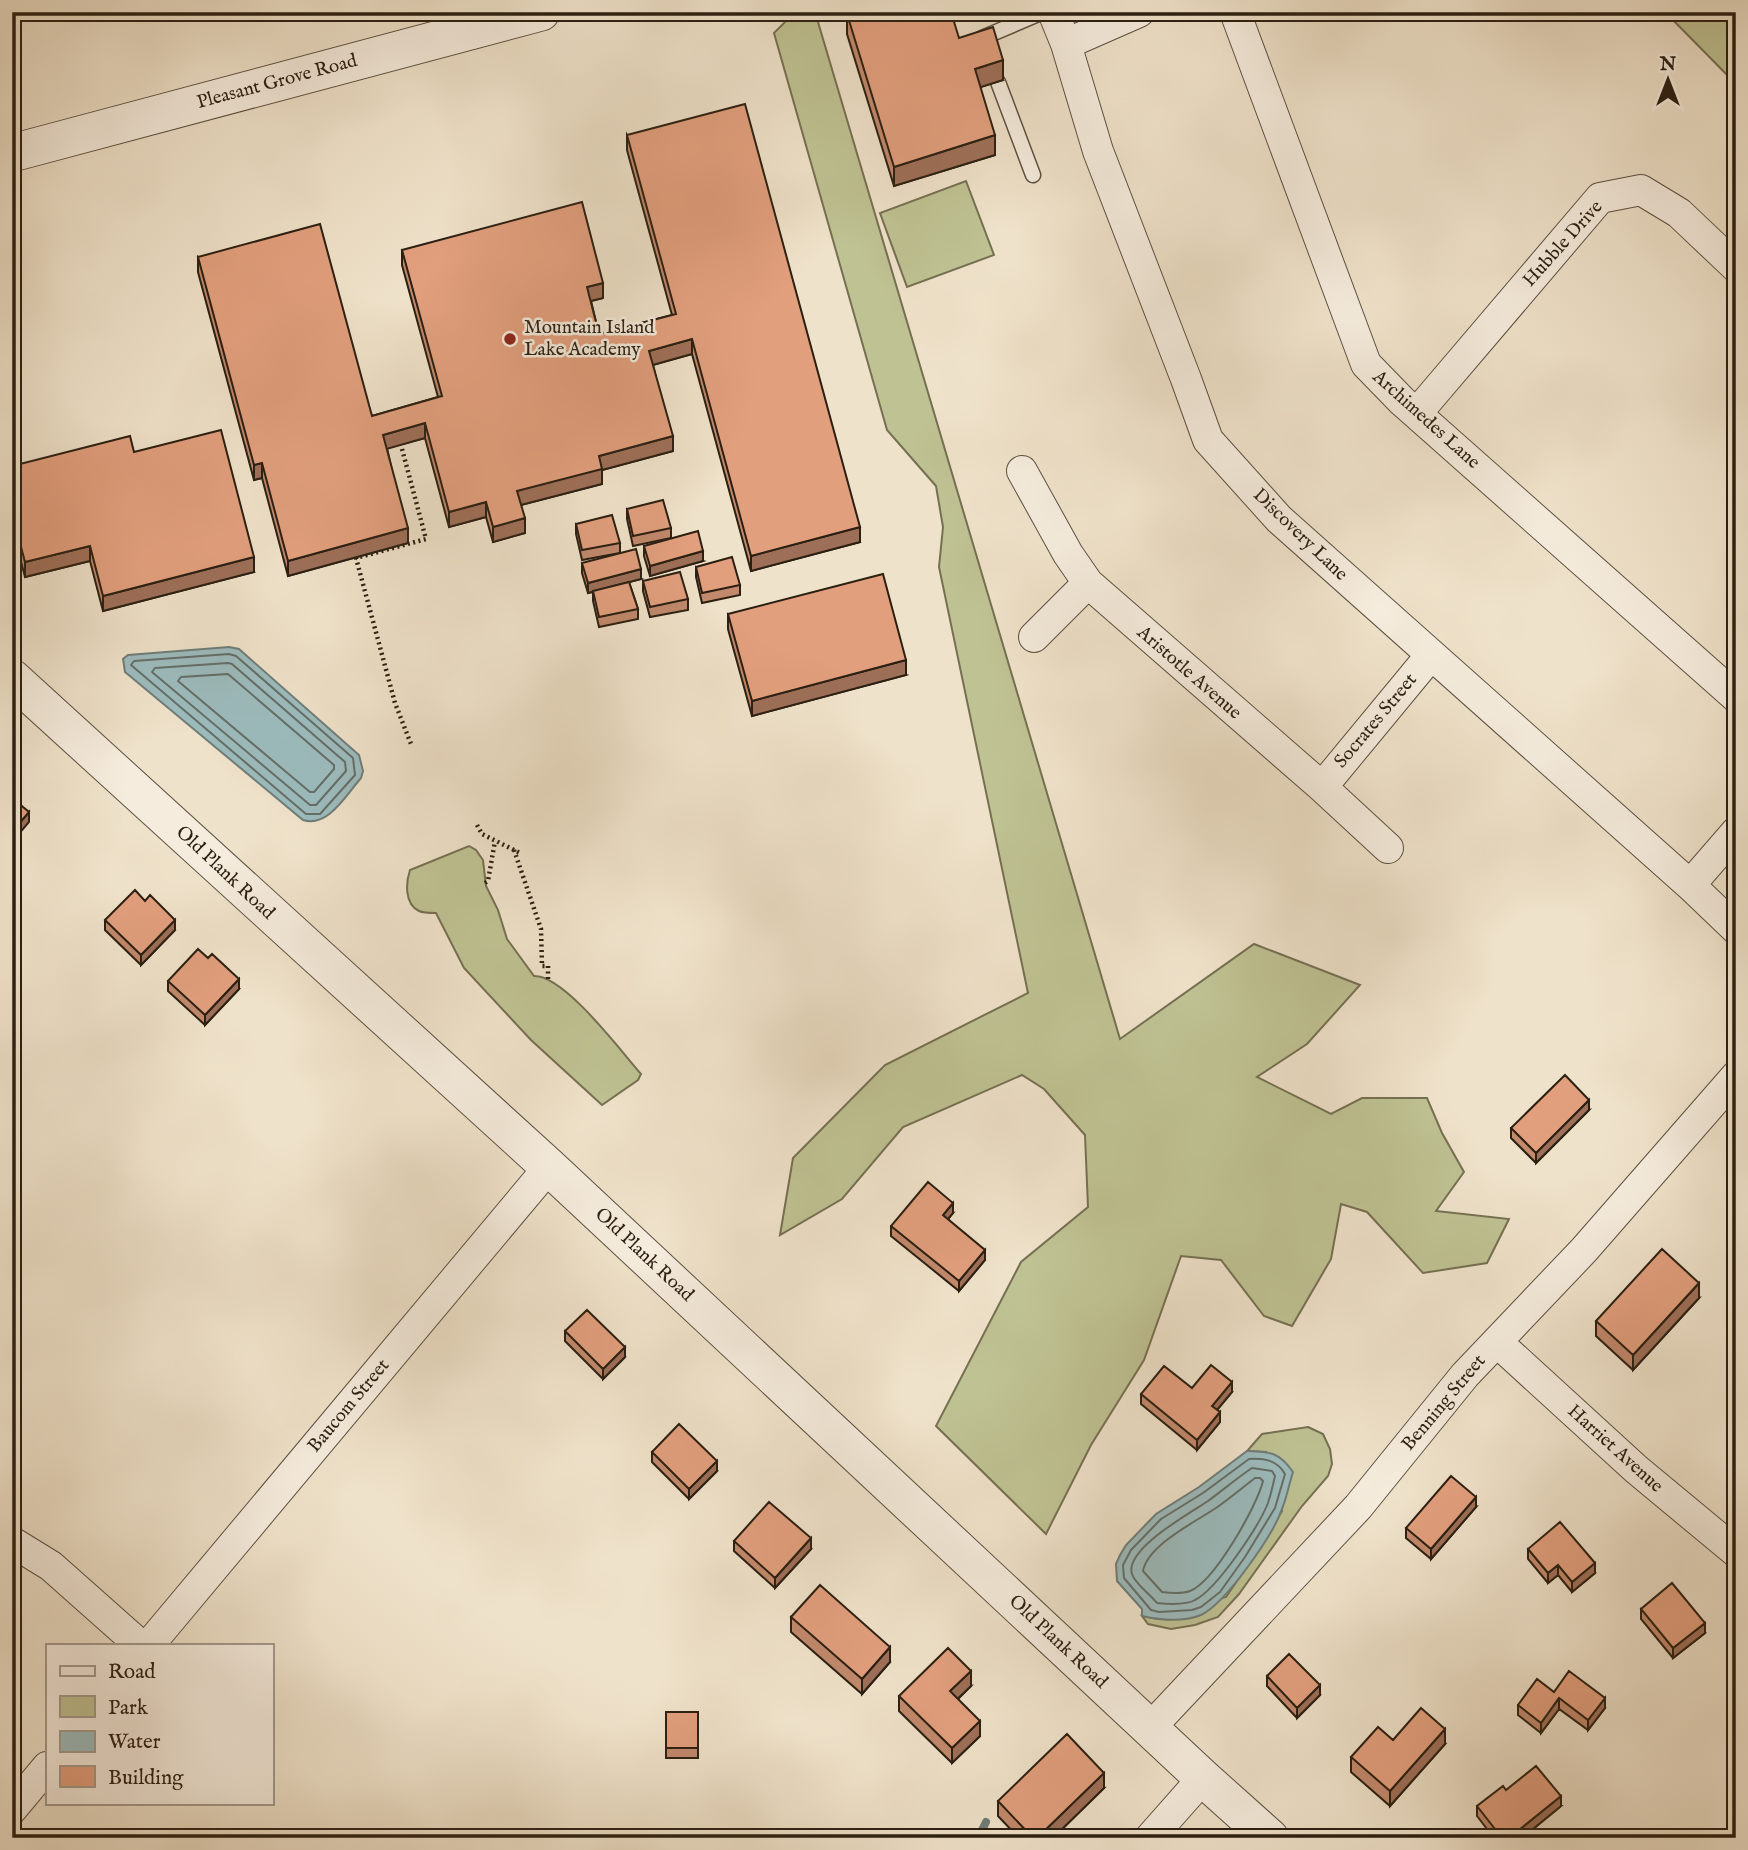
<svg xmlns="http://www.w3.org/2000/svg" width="1748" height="1850" font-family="'IM FELL English',serif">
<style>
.green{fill:#bfc293;stroke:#757052;stroke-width:2}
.water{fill:#9cbcbe;stroke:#6f7d79;stroke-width:2}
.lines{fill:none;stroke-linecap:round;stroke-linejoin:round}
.shore{stroke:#646e68;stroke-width:2}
.stream{stroke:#6f7d79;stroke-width:8}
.service-casing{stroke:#5c5040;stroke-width:17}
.minor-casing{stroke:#5c5040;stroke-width:32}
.tertiary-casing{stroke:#5c5040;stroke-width:39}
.path{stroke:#2b1f12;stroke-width:4.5;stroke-dasharray:2 3.5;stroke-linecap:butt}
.service{stroke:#f5ecdd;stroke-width:14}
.minor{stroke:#f5ecdd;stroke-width:30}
.tertiary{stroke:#f5ecdd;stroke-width:37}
.wall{fill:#c2896c;stroke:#2b1f12;stroke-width:2}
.shaded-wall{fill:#9e6f58;stroke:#2b1f12;stroke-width:2}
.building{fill:#e29f7d;stroke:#2b1f12;stroke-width:2}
.poi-dot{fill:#8f2418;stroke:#f5ecdd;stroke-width:2.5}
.labels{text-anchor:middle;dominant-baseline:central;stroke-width:5;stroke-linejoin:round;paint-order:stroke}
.street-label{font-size:19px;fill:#2b1f12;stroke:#f5ecdd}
.poi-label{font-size:19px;fill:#2b1f12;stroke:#f5ecdd;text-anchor:start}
</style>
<rect width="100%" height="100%" fill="#efe2ca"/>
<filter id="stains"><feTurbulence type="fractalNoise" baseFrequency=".00286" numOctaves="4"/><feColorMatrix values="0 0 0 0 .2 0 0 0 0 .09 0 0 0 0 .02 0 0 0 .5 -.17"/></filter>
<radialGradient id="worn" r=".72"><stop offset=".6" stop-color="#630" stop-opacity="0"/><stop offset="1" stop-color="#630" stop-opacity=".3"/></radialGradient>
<!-- green -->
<path class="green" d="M795 12H815L1120 1039 1254 944 1360 985 1307 1044 1257 1077 1331 1114 1362 1098H1427L1442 1133 1464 1172 1436 1211 1509 1219 1487 1263 1423 1273 1367 1212 1341 1204 1331 1259 1292 1326 1264 1316 1221 1260 1181 1256 1144 1360 1091 1445 1046 1534 936 1426 1021 1262 1088 1207 1085 1135 1044 1089 1022 1075 903 1127 842 1199 780 1235 793 1158 885 1065 1028 993 939 567 943 527 936 486 887 430 774 33Z
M1665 12H1736V84Z
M966 181 994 255 907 287 880 213Z
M469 846 476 850 483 860 486 886 498 910 507 939 534 976C564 975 620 1050 641 1074L638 1080 602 1105 531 1040 464 968 436 913C431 913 423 913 419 911 404 904 406 882 410 870Z
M1308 1427 1323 1434 1330 1449 1332 1464 1328 1476 1302 1506 1239 1594 1218 1617 1195 1625 1171 1629 1148 1624 1142 1616 1158 1619 1226 1597 1251 1561 1282 1511 1266 1452 1247 1451 1262 1434Z"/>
<!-- water -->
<path class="water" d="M229 647 239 649 359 755 363 771 361 778C346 795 328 828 303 820L125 672 123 659 128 655Z
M1247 1451C1271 1452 1279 1452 1293 1472 1289 1484 1287 1497 1282 1509 1273 1535 1226 1603 1201 1615 1184 1622 1160 1620 1142 1616V1609L1117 1581 1116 1564 1120 1555 1126 1545 1156 1514 1199 1487Z"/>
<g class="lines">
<!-- shore -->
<path class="shore" d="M229 654 236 656 353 758 355 775 320 814H306L131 665 134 661Z
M228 663 232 664 345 762 346 771 316 805H310L152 672 155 668Z
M228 674 334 765V769L314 792H310L178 681 181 677Z
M1249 1459C1264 1458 1277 1460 1285 1474L1275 1508 1245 1557 1220 1592 1201 1607 1192 1610 1159 1612 1151 1610 1124 1578 1123 1565 1131 1550 1161 1519 1203 1493Z
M1252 1468 1272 1471 1275 1476C1273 1485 1271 1494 1268 1503 1259 1526 1217 1589 1195 1600 1186 1605 1167 1604 1157 1603 1150 1594 1135 1584 1132 1574 1124 1549 1192 1512 1208 1501 1223 1490 1237 1478 1252 1468Z
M1255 1478H1260L1263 1481C1257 1506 1214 1582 1190 1591 1182 1594 1170 1593 1162 1592L1143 1571C1148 1545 1195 1522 1216 1508 1229 1499 1242 1488 1255 1478Z"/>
<!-- stream -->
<path class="stream" d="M978 1838 986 1822"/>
<!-- service casing -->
<g class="service-casing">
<path id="service" d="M983 41 982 38 1043 12
M998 82 1033 175"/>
</g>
<!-- minor casing -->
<g class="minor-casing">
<path id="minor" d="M1053 12 1066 44 1098 151 1186 379 1208 440 1279 519 1690 885 1736 929
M1235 12 1366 364 1402 401 1736 697
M1066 44 1139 12
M1417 413 1600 198 1641 190 1679 213 1736 267
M1022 471 1068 554 1088 583 1322 787 1388 848
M1034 637 1088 583
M1322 787 1431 655
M1690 885 1736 832
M1497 1342 1636 1469 1736 1552
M12 1542 51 1566 140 1645
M149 1645 549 1167
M1150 1728 1358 1507 1465 1375 1584 1250 1736 1076
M12 1809 47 1767
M1150 1838 1203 1778"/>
</g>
<!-- tertiary casing -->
<g class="tertiary-casing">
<path id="tertiary" d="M12 153 541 12
M12 678 549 1167 1203 1778 1270 1838"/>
</g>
<!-- path -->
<path class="path" d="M402 449 426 539 356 558 395 703 411 744
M477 825 482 834 522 854
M514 850 541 929 542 966H548V979
M485 883 488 881 495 841"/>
<!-- service -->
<use href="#service" class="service"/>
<!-- minor -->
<use href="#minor" class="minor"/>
<!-- tertiary -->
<use href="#tertiary" class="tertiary"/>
</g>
<!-- wall -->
<path class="wall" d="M847 14 959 38 1003 80 980 87 995 155 894 186 847 34Z
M627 135 860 542 751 571 692 354 653 365 673 451 602 470V484L521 505 525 533 493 542 486 517 449 527 425 438 387 448 408 543 288 576 262 478 254 480 198 272V257L372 416 438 397 402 265V250L603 298 591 301 599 334 672 315 627 150Z
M134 452 254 572 103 611 90 561 25 577 12 528V466Z
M627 509 671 528V538L633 546 627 519Z
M576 524 620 543V553L582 560 576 534Z
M644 546 703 561 650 576 644 556Z
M582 563 641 579 629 582 638 609V619L599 627 593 601V592L588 593 582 573Z
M696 567 740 585V595L702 603 696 577Z
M643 581 688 599V610L650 617 643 591Z
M728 614 906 675 752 716 728 629Z
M145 901 175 930 141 965 105 930V920Z
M168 981 239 989 205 1025 168 991Z
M1589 1110 1536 1163 1511 1138V1128Z
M1736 1208V1226L1734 1225V1210Z
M953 1213 948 1219 985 1260 959 1291 891 1236V1226Z
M1699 1298 1633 1370 1596 1336V1321Z
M565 1331 625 1357 603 1379 565 1341Z
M1192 1388 1232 1392 1217 1410 1220 1422 1197 1450 1141 1404V1394Z
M652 1452 717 1471 689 1499 652 1462Z
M1476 1507 1431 1559 1406 1538V1528Z
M734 1541 811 1549 775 1588 734 1551Z
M1528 1549 1595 1573 1572 1592 1558 1575 1548 1583 1528 1559Z
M1641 1609 1705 1633 1673 1658 1641 1619Z
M791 1617 890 1662 862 1694 791 1632Z
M1267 1676 1320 1695 1297 1718 1267 1686Z
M971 1686 958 1699 980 1736 952 1763 899 1711V1696Z
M1554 1692 1605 1708 1588 1730 1559 1709 1541 1733 1518 1715V1705Z
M666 1712H698V1758H666Z
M1445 1744 1390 1806 1351 1772V1757Z
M1104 1788 1053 1838H1019L998 1816V1801Z
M1477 1806H1561L1522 1838H1494L1477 1816Z"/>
<!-- shaded-wall -->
<path class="shaded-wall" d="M1003 60V80L975 89V69Z
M995 135V155L894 186V167Z
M603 283V298L587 302V287Z
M692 339V354L649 366V351Z
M425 423V438L383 450V435Z
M673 436V451L602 470V484L517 506V491L599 456Z
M262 463V478L254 480V465Z
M486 502V517L449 527V512Z
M525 518V533L493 542V527Z
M860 527V542L751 571V556Z
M408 528V543L288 576V561Z
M90 546V561L25 577V562Z
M703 551V561L650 576V566Z
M254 557V572L103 611V596Z
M641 569V579L588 593V583Z
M906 660V675L752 716V701Z
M29 812V822L12 842V832Z
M175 920V930L141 965V955Z
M239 979V989L205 1025V1015Z
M1589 1100V1110L1536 1163V1153Z
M953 1203V1213L943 1225V1215Z
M985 1250V1260L959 1291V1281Z
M1699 1283V1298L1633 1370V1355Z
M625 1347V1357L603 1379V1369Z
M1232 1382V1392L1212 1416V1406Z
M1220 1412V1422L1197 1450V1440Z
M717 1461V1471L689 1499V1489Z
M1476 1497V1507L1431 1559V1549Z
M811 1538V1549L775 1588V1578Z
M1595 1563V1573L1572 1592V1582Z
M1558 1565V1575L1548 1583V1573Z
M1705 1623V1633L1673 1658V1648Z
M890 1647V1662L862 1694V1679Z
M971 1671V1686L950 1706V1691Z
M1320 1685V1695L1297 1718V1708Z
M1559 1698V1709L1541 1733V1723Z
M1605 1698V1708L1588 1730V1720Z
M980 1721V1736L952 1763V1748Z
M1445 1729V1744L1390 1806V1791Z
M1104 1773V1788L1053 1838H1037Z
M1561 1796V1806L1522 1838H1509Z"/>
<!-- building -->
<path class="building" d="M853 12H951L959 38 993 27 1003 60 975 69 995 135 894 167 847 14Z
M745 104 860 527 751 556 692 339 649 351 673 436 599 456 602 469 517 491 525 518 493 527 486 502 449 512 425 423 383 435 408 528 288 561 262 463 254 465 198 257 320 224 372 416 442 396 402 250 582 202 603 283 587 287 599 334 676 314 627 135Z
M221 430 254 557 103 596 90 546 25 562 12 513V466L130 436 134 452Z
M663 500 671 528 633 536 627 509Z
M612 515 620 543 582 550 576 524Z
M698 531 703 551 650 566 644 546Z
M636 549 641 569 588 583 582 563Z
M732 557 740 585 702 593 696 567Z
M680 572 688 599 650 607 643 581Z
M883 574 906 660 752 701 728 614Z
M629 582 638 609 599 617 593 591Z
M12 798 29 812 12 832Z
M135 890 145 901 150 895 175 920 141 955 105 920Z
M198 949 208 958 212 954 239 979 205 1015 168 981Z
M1565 1075 1589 1100 1536 1153 1511 1128Z
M928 1182 953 1203 943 1215 985 1250 959 1281 891 1226Z
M1662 1249 1699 1283 1633 1355 1596 1321Z
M587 1310 625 1347 603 1369 565 1331Z
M1211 1365 1232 1382 1212 1406 1220 1412 1197 1440 1141 1394 1164 1366 1192 1388Z
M679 1424 717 1461 689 1489 652 1452Z
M1451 1476 1476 1497 1431 1549 1406 1528Z
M769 1502 811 1538 775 1578 734 1541Z
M1560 1522 1595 1563 1572 1582 1558 1565 1548 1573 1528 1549Z
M1672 1583 1705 1623 1673 1648 1641 1609Z
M820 1585 890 1647 862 1679 791 1617Z
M948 1648 971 1671 950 1691 980 1721 952 1748 899 1696Z
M1289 1654 1320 1685 1297 1708 1267 1676Z
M1569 1671 1605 1698 1588 1720 1559 1698 1541 1723 1518 1705 1537 1679 1554 1692Z
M1421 1708 1445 1729 1390 1791 1351 1757 1378 1727 1393 1740Z
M666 1712H698V1748H666Z
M1067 1734 1104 1773 1037 1838H1033L998 1801Z
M1536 1766 1561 1796 1509 1838H1502L1477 1806 1503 1786 1506 1790Z"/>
<!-- markers -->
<circle class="poi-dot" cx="510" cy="339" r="7"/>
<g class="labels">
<!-- street labels -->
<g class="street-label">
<text transform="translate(277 82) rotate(-15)">Pleasant Grove Road</text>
<text transform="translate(1563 244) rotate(-48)">Hubble Drive</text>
<text transform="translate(1426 420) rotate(42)">Archimedes Lane</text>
<text transform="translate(1300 535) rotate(44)">Discovery Lane</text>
<text transform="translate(1189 673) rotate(41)">Aristotle Avenue</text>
<text transform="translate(1376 721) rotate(-50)">Socrates Street</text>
<text transform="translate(225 873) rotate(43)">Old Plank Road</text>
<text transform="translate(644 1255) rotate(43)">Old Plank Road</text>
<text transform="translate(1444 1403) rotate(-50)">Benning Street</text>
<text transform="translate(349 1406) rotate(-50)">Baucom Street</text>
<text transform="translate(1615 1449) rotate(42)">Harriet Avenue</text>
<text transform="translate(1058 1642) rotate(43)">Old Plank Road</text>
</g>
<!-- poi labels -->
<g class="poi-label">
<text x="524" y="328">Mountain Island<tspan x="524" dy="22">Lake Academy</tspan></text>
</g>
</g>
<!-- margin -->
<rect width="1748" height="1850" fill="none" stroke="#efe2ca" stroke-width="42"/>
<rect x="14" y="14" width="1720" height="1822" fill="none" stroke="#2b1f12" stroke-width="3.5"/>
<rect x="21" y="21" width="1706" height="1808" fill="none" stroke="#2b1f12" stroke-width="2"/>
<!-- legend -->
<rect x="46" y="1644" width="228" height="161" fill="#f5ecdd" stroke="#a49a8c" stroke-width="2"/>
<rect x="60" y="1666" width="35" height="10" fill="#f5ecdd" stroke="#a49a8c" stroke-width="2"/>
<text x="108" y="1678" font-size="21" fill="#2b1f12">Road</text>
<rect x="60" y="1696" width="35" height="21" fill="#bfc293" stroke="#a49a8c" stroke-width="2"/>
<text x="108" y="1714" font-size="21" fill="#2b1f12">Park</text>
<rect x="60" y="1731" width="35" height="21" fill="#9cbcbe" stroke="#a49a8c" stroke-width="2"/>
<text x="108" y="1748" font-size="21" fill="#2b1f12">Water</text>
<rect x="60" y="1766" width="35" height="21" fill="#e29f7d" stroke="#a49a8c" stroke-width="2"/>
<text x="108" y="1784" font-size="21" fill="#2b1f12">Building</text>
<!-- north arrow -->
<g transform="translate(1668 80)" stroke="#f5ecdd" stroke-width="5" paint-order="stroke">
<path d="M0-5L12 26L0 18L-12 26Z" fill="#2b1f12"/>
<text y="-10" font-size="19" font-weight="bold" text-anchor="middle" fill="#2b1f12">N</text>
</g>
<rect width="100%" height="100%" filter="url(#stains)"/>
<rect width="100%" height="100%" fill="url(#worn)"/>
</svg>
